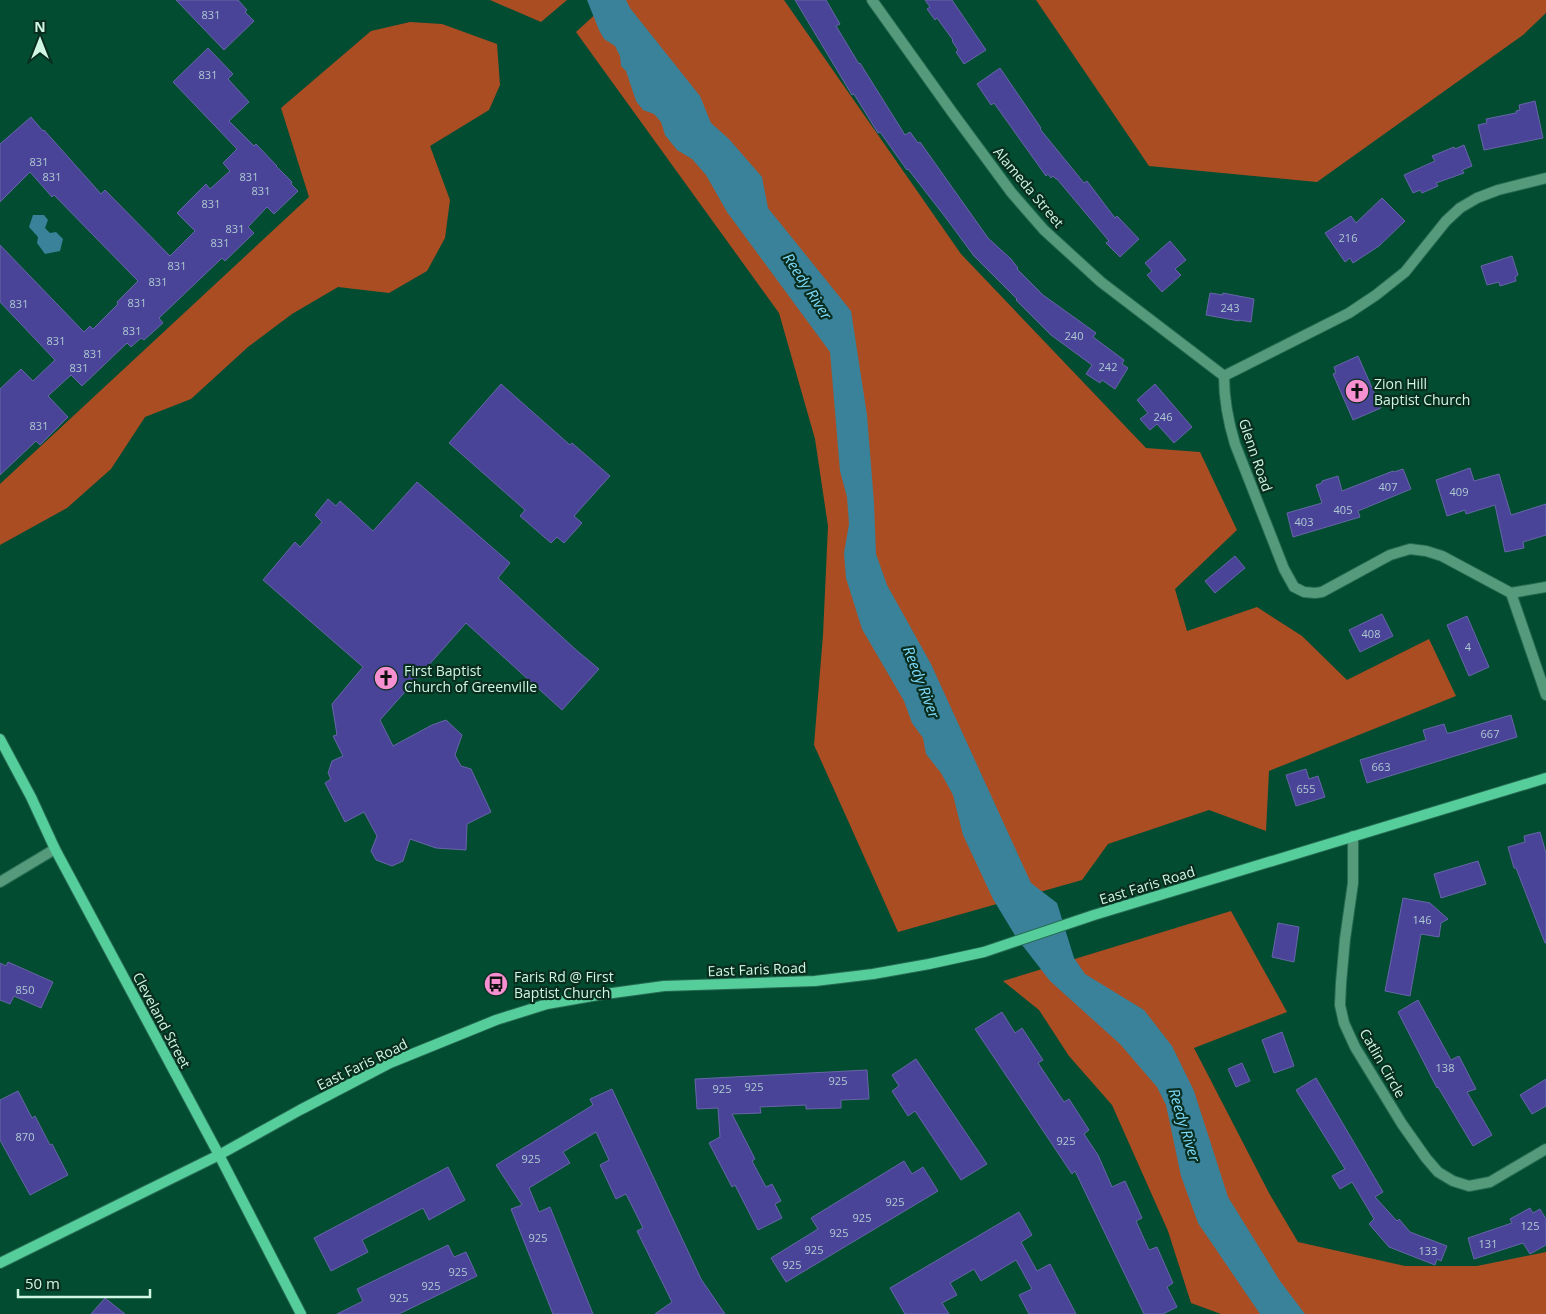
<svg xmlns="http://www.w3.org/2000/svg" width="1546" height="1314" font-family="'Open Sans',sans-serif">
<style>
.forest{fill:#aa4d23}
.water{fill:#39829a}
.building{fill:#4a4499;stroke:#6666a6}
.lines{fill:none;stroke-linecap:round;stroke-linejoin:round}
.street-casing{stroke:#276b52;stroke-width:12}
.secondary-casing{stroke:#276b52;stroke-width:12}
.street{stroke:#559b7b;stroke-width:10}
.secondary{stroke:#56ce9b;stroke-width:10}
.labels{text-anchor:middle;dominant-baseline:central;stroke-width:4.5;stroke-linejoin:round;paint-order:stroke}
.number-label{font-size:11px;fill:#aecad0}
.street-label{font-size:14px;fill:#d0f7e3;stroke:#092d1f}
.poi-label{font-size:14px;fill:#d0f7e3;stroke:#092d1f;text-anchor:start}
.water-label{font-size:15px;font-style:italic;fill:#7edbfb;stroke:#092d1f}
</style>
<rect width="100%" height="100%" fill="#024c32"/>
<!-- forest -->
<path class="forest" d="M490 0H567L541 22Z
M611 0H784L961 254 1146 448 1200 452 1237 530 1175 589 1187 631 1257 607 1302 636 1347 680 1429 639 1456 696 1269 771 1266 831 1209 810 1108 844 1082 880 898 932 814 745 823 635 828 526 815 439 779 313 576 32Z
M1036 0H1546V13L1523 35 1317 182 1149 166Z
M410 22 442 24 497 44 500 85 489 110 430 146 450 200 445 238 427 271 389 293 338 287 292 314 248 347 191 399 145 417 111 469 67 508 0 545V484L309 197 281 108 371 31Z
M1231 911 1287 1012 1194 1048 1269 1193 1298 1242 1405 1266H1477L1546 1252V1314H1221L1191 1303 1168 1231 1112 1105 1069 1056 1039 1010 1003 981Z"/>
<!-- water -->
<path class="water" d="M587 0H626L630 8 700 96 711 123 729 139 762 177 768 208 851 311 867 415 874 503 876 554 887 585 931 664 1031 883 1057 903 1074 958 1085 974 1144 1010 1172 1046 1194 1091 1228 1197 1280 1281 1305 1314H1260L1198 1223 1181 1176 1166 1105 1157 1087 1120 1044 1050 981 1016 937 993 899 963 835 953 795 941 773 926 754 923 738 912 723 904 701 862 629 846 578 844 553 849 524 847 497 840 471 830 352 727 212 706 175 692 159 677 150 665 135 661 122 654 114 643 110 636 101 626 71 621 66 620 56 615 46 604 39 599 30Z
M33 215H44L48 220 45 228 50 233 56 232 63 239 60 251 45 254 37 243 38 237 29 227Z"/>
<!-- building -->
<path class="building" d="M176 0H238L247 10 245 12 254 21 224 50Z
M795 0H826L840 24 836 26 859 64 860 63 905 135 910 132 918 143 920 142 988 238 1011 259 1018 268 1017 269 1043 295 1096 333 1093 337 1124 360 1122 364 1128 368 1115 389 1102 380 1100 383 1086 374 1092 365 1051 335 1016 300 1017 299 974 256 946 218 908 169 907 170 880 132 878 133 854 94 852 95Z
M925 0H952L986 50 964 64 956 52 958 50 952 41 953 40 937 18 935 20 927 9 930 7Z
M208 48 233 74 228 79 249 102 229 121 254 146 256 144 277 166H276L292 182 291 184 298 191 274 214 267 207 248 227 254 233 225 261 222 258 159 318 163 323 144 340 141 338 131 347 127 343 82 386 71 375 48 396 68 417 40 445 36 441 0 475V389L21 369 33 381 55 360 0 302V245L84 332 90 326 93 329 118 304 117 302 138 281 54 195 52 197 30 172 0 202V144L31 117 43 131 44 130 101 194 105 190 170 256 195 231 177 213 206 184 210 189 230 171 223 163 237 149 173 82Z
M1000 68 1041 128 1040 129 1084 183 1087 181 1115 218 1117 216 1139 239 1120 257 1106 243 1109 241 1057 179H1056L1053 176 1051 178 1048 174 1046 176 994 103 991 105 977 84Z
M1535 101 1543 138 1484 150 1478 125 1487 123 1486 119 1516 113V111L1520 110 1519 105Z
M1464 145 1472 166 1462 170 1464 173 1436 183 1438 186 1422 193 1420 190 1413 193 1404 175 1435 161 1432 156 1454 147 1455 149Z
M1382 198 1405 221 1379 246 1353 263 1350 258 1345 262 1325 233 1351 216 1356 223Z
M1170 241 1186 260 1175 269 1181 275 1162 292 1147 275 1152 271 1145 263Z
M1512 256 1518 275 1515 277 1516 281 1500 286 1499 282 1487 285 1481 266Z
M1210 293 1223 295V293L1254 299 1251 322 1239 320V321L1206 315Z
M1358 356 1381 408 1353 420 1333 374 1336 373 1334 367Z
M501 384 570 445 572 443 610 476 574 516 582 523 564 543 557 537 551 543 520 516 525 510 449 443Z
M1155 384 1192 427 1174 443 1157 424 1150 430 1140 419 1148 413 1137 400Z
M1470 468 1474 481 1499 474 1511 515 1546 504V535L1523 542 1524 548 1505 552 1495 505 1466 514 1465 510 1447 516 1436 480Z
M1403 469 1411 489 1358 511 1360 517 1293 537 1287 513 1322 503 1316 485 1322 483V481L1338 476 1342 491 1393 471 1394 472Z
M417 482 510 563 498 578 575 649 599 669 562 710 466 623 380 720 393 746 432 725 446 720 462 735 455 755 461 766 471 769 491 812 467 824 466 850 436 848 410 839 403 861 392 866 376 860 371 851 377 836 364 812 345 822 325 783 331 779 328 773 332 761 343 756 333 736 337 735 332 704 363 667 263 580 295 542 300 547 322 522 315 515 328 499 336 506 340 501 373 531Z
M1235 556 1245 568 1215 593 1205 581Z
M1382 614 1393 636 1360 652 1349 630Z
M1467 616 1489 667 1469 676 1447 625Z
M1511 715 1517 737 1367 783 1360 760 1426 740 1423 730 1444 724 1447 733H1450Z
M1306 769 1309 779 1318 776 1325 797 1296 806 1286 775Z
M1540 832 1546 853V943H1545L1516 868H1514L1508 847 1525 842 1524 836Z
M1478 861 1486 884 1441 898 1434 874Z
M1403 898 1430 903 1448 919 1441 923 1439 937 1421 934 1410 996 1385 991Z
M1278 923 1299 927 1294 962 1272 957Z
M8 962 53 982 41 1008 14 996 10 1004 0 1000V963L6 966Z
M1418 1000 1451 1060 1459 1056 1476 1089 1467 1092 1492 1135 1473 1146 1438 1087 1437 1088 1398 1012Z
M1002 1012 1015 1033 1022 1028 1043 1060 1038 1063 1064 1102 1069 1099 1089 1130 1084 1134 1098 1155 1112 1187 1125 1181 1142 1218 1136 1221 1149 1250 1157 1247 1173 1283 1167 1287 1177 1307 1163 1314H1144L1075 1171 1072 1174 975 1029Z
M1282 1032 1294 1066 1274 1073 1262 1040Z
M916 1059 987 1164 961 1180 915 1111 908 1116 892 1091 899 1086 892 1075Z
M1242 1063 1250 1081 1236 1087 1228 1069Z
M867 1070 869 1099 841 1100V1108L806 1109V1105L760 1107 761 1113 732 1114 755 1159 752 1161 766 1187 772 1184 781 1201 775 1204 782 1218 758 1230 735 1185 732 1187 709 1143 720 1137 718 1108 697 1109 695 1079Z
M1316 1078 1383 1192 1375 1197 1397 1221 1399 1219 1410 1232 1447 1246 1441 1261 1437 1259 1435 1265 1389 1247 1369 1224 1374 1219 1352 1182 1340 1189 1332 1176 1345 1169 1296 1090Z
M1546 1079V1106L1532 1114 1520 1095Z
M612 1089 701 1279 725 1314H655L672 1302 637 1231 643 1228 626 1194 616 1199 600 1165 609 1160 596 1132 563 1152 570 1163 529 1188 539 1212 550 1207 593 1314H553L511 1209 522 1205 496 1165 593 1105 590 1099Z
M18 1091 32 1118 35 1116 50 1145 52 1144 68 1175 30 1195 0 1140V1100Z
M904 1161 912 1174 923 1167 938 1191 786 1282 771 1258 818 1229 811 1218Z
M448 1167 465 1200 429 1220 423 1208 362 1240 368 1252 331 1271 314 1238Z
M1530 1208 1533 1213 1540 1209 1546 1219V1245L1530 1254 1523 1243 1474 1259 1468 1238 1512 1223 1510 1219Z
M1019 1212 1032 1235 1021 1242 1037 1271 1050 1264 1076 1314H1029L1019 1295 1032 1289 1016 1260 981 1281 974 1269 950 1283 957 1295 942 1303 949 1314H905L890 1288Z
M448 1245 454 1257 466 1252 477 1276 399 1314H337L363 1301 357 1289Z
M105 1298 125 1314H91Z"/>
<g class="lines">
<!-- street casing -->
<g class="street-casing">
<path id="street" d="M872 0 952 112 1011 192 1044 230 1101 282 1224 376
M1224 376C1224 400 1228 421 1235 444L1284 569 1294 587 1304 592 1315 593 1322 592 1390 555 1410 549 1426 551 1442 556 1511 593 1546 587
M1224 376 1349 313 1376 295 1405 272 1446 221 1460 208 1477 198 1498 190 1546 178
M1511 593 1546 695
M1353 836V883L1345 939 1341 983 1340 1005 1344 1023 1355 1047 1402 1124 1426 1158 1438 1172 1453 1181 1469 1186 1490 1182 1546 1149
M0 882 55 849"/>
</g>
<!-- secondary casing -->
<g class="secondary-casing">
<path id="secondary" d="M0 739 31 797 55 849 219 1155 301 1314
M0 1263 219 1155 300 1110 390 1063 496 1020 547 1004 598 995 664 986 815 981 873 974 929 964 984 952 1094 915 1546 778"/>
</g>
<!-- street -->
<use href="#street" class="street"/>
<!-- secondary -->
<use href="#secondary" class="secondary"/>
</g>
<!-- icons -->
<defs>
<g id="church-disc" transform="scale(1.25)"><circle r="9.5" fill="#f690d0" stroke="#092d1f"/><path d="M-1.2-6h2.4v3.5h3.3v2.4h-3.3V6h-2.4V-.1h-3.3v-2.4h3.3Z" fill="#111"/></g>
<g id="bus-disc" transform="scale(1.25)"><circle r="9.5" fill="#f690d0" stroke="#092d1f"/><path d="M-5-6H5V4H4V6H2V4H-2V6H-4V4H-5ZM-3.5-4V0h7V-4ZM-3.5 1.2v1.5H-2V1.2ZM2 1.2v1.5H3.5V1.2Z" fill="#111"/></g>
</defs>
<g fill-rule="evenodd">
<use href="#church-disc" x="1357" y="391"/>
<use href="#church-disc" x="386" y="678"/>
<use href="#bus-disc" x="496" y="984"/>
</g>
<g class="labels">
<!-- number labels -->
<g class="number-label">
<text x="211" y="14">831</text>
<text x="208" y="74">831</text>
<text x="39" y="161">831</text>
<text x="52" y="176">831</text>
<text x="249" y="176">831</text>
<text x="261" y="190">831</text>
<text x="211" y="203">831</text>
<text x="235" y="228">831</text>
<text x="1348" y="237">216</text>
<text x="220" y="242">831</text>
<text x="177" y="265">831</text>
<text x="158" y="281">831</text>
<text x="137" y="302">831</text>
<text x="19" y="303">831</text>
<text x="1230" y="307">243</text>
<text x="132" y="330">831</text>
<text x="1074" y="335">240</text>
<text x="56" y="340">831</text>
<text x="93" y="353">831</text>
<text x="1108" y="366">242</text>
<text x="79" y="367">831</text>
<text x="1163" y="416">246</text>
<text x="39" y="425">831</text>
<text x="1388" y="486">407</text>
<text x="1459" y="491">409</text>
<text x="1343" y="509">405</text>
<text x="1304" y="521">403</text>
<text x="1371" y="633">408</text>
<text x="1468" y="646">4</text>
<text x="1490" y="733">667</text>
<text x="1381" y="766">663</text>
<text x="1306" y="788">655</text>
<text x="1422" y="919">146</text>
<text x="25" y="989">850</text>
<text x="1445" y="1067">138</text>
<text x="838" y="1080">925</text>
<text x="754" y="1086">925</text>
<text x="722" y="1088">925</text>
<text x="25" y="1136">870</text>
<text x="1066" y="1140">925</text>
<text x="531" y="1158">925</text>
<text x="895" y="1201">925</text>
<text x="862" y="1217">925</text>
<text x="1530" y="1225">125</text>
<text x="839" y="1232">925</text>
<text x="538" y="1237">925</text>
<text x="1488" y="1243">131</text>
<text x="814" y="1249">925</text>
<text x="1428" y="1250">133</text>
<text x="792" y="1264">925</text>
<text x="458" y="1271">925</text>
<text x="431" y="1285">925</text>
<text x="399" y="1297">925</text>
</g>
<!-- street labels -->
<g class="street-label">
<text transform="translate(1029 187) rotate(50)">Alameda Street</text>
<text transform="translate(1256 455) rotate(71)">Glenn Road</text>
<text transform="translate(1147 885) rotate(-17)">East Faris Road</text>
<text transform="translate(757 969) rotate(-2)">East Faris Road</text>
<text transform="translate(162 1020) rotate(62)">Cleveland Street</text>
<text transform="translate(1383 1063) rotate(60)">Catlin Circle</text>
<text transform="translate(362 1064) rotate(-26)">East Faris Road</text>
</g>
<!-- poi labels -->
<g class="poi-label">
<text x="1374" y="383">Zion Hill<tspan x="1374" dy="16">Baptist Church</tspan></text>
<text x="404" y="670">First Baptist<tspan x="404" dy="16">Church of Greenville</tspan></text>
<text x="514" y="976">Faris Rd @ First<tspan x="514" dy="16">Baptist Church</tspan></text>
</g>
<!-- water labels -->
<g class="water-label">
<text transform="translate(808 286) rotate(57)">Reedy River</text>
<text transform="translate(922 682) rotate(69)">Reedy River</text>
<text transform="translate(1185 1125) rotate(73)">Reedy River</text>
</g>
</g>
<!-- north arrow -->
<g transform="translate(40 40)" stroke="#092d1f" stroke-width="4" paint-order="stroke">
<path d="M0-4L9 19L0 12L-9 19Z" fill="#d0f7e3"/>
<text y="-8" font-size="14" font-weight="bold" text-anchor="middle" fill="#d0f7e3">N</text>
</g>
<!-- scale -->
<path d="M18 1289v8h132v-8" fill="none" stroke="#d0f7e3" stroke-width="2.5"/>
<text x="25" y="1289" font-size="15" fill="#d0f7e3" stroke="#092d1f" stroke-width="4" paint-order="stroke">50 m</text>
</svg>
